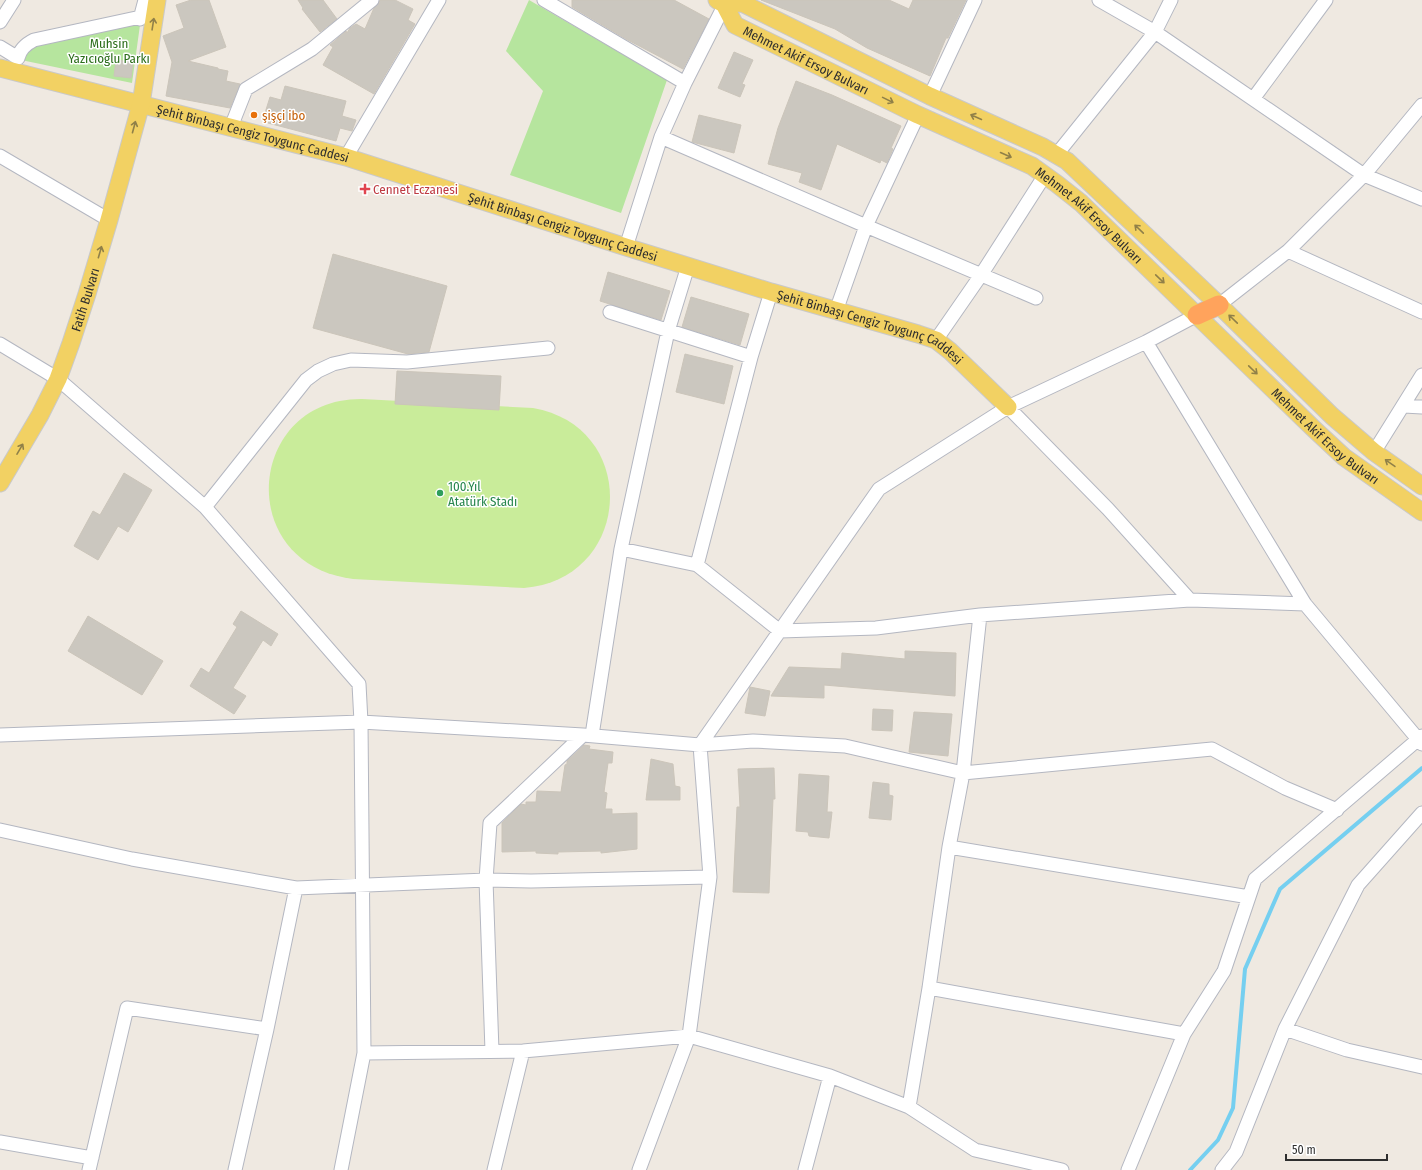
<svg xmlns="http://www.w3.org/2000/svg" width="1422" height="1170" font-family="'Fira Sans Condensed',sans-serif">
<style>
.green{fill:#b6e59e}
.pitch{fill:#c9ec9a}
.lines{fill:none;stroke-linecap:round;stroke-linejoin:round}
.stream{stroke:#75cff0;stroke-width:4}
.building{fill:#cbc7bf;stroke:#cbc5ba}
.minor-casing{stroke:#b4b7c1;stroke-width:15}
.major-casing{stroke:#c9c9c9;stroke-width:19}
.highway-casing{stroke:#c9c9c9;stroke-width:21}
.minor{stroke:#fff;stroke-width:13}
.major{stroke:#f2d163;stroke-width:17}
.highway{stroke:#ffa35c;stroke-width:19}
.oneway{stroke:#908048}
.food-dot{fill:#e8710a;stroke:#fff;stroke-width:1.5}
.health-dot{fill:#e0444e;stroke:#fff;stroke-width:1.5}
.leisure-dot{fill:#2e9e5b;stroke:#fff;stroke-width:1.5}
.labels{text-anchor:middle;dominant-baseline:central;stroke-width:3;stroke-linejoin:round;paint-order:stroke}
.park-label{font-size:13px;fill:#2c6e1b;stroke:#fff}
.street-label{font-size:13px;fill:#2e2e2e;stroke:#fff}
.food-label{font-size:13px;fill:#c56008;stroke:#fff;text-anchor:start}
.health-label{font-size:13px;fill:#be3a42;stroke:#fff;text-anchor:start}
.leisure-label{font-size:13px;fill:#27864d;stroke:#fff;text-anchor:start}
</style>
<rect width="100%" height="100%" fill="#efe9e1"/>
<!-- green -->
<path class="green" d="M529 0 667 80 621 213 510 175 543 91 506 51Z
M136 18 140 25 132 83 21 60V49Z"/>
<!-- pitch -->
<path class="pitch" d="M362 399 533 408C641 427 633 579 524 588L353 579C233 564 246 398 362 399Z"/>
<g class="lines">
<!-- stream -->
<path class="stream" d="M1190 1170 1218 1140 1233 1108 1245 969 1280 889 1422 768"/>
</g>
<!-- building -->
<path class="building" d="M191 0H209L226 47 188 61 218 68V69L228 71 226 81 240 84 230 108 166 96 172 62 163 36 184 28 176 5Z
M298 0H323L337 19 320 32 302 9 303 8Z
M380 0H395L413 9 408 20 415 24 374 94 323 65 333 47 330 45 346 31 347 33 350 28 356 24 365 29 374 8 379 3Z
M572 0H674L709 19 683 69 626 39 572 7Z
M761 0H889L909 9 913 0H966L948 38H946L930 76 867 48 835 29Z
M734 52 753 60 742 84 745 85 740 97 718 88Z
M116 60 133 62 131 78 114 76Z
M796 81 832 95 901 126 891 148 893 149 887 163 881 160 880 163 837 144 821 190 799 182 802 173 768 164 778 128Z
M285 86 346 101 342 116 356 120 352 131 340 128 336 141 268 123 270 115 265 113 270 97 281 100Z
M699 115 741 125 734 153 692 142Z
M333 254 447 286 429 352 408 354 313 328Z
M608 272 670 291 661 320 600 301Z
M691 297 749 314 740 345 682 327Z
M685 354 733 366 724 404 676 392Z
M397 371 501 376 499 410 395 404Z
M124 473 152 490 128 532 118 526 98 560 74 546 93 511 100 515Z
M241 611 278 634 271 646 263 640 233 688 246 696 234 714 190 686 201 668 209 673 237 627 233 624Z
M88 616 163 661 142 695 68 651Z
M905 651 956 653 955 696 824 685V698L771 696 789 667 841 669 842 653 905 659Z
M750 687 770 691 765 716 745 713Z
M873 709 893 710 892 731 872 730Z
M914 712 952 714 948 756 909 752Z
M584 745 590 746 589 749 613 752 612 763H608L604 792 607 793 605 809H612V814L637 813V849L601 853V851L558 852V854L536 853V851L502 852V823L521 804 526 805V802H536L537 791 561 792 565 765 567 764V761Z
M651 759 673 764 675 786 680 787V800H646Z
M774 768 775 799H773L769 893 733 892 737 807H740L738 769Z
M799 774 829 776 827 812H832L829 838 809 836 808 832 796 831Z
M873 782 889 784V795L893 796 891 820 869 818Z"/>
<g class="lines">
<!-- minor casing -->
<g class="minor-casing">
<path id="minor" d="M544 0 685 83
M1099 0 1155 32 1364 175 1422 199
M0 22 14 0
M0 47 18 58C20 49 26 44 34 40L136 18 140 19 145 0
M930 96 975 0
M1253 99 1326 0
M231 127 246 89 312 49 372 0
M661 137 866 226 1036 298
M1057 154 1155 32 1171 0
M0 156 109 220
M346 157 439 0
M626 247 661 137 685 83 727 0
M1288 251 1422 312
M1219 305 1288 251 1364 175 1422 105
M836 311 866 226 918 115
M610 312 751 357
M936 340 981 275 1045 175
M1146 342 1305 604 1422 744
M0 344 58 379 205 507 359 684 361 722 364 1053 341 1170
M1404 406 1422 407
M1008 407 1108 509 1190 600
M1374 452 1422 375
M205 507 306 380 318 371 333 364 351 360 407 362 548 348
M621 549 697 565 780 631 876 628 980 615 1190 600 1305 604
M697 565 751 357 771 292
M980 615 963 773 949 847 929 988 909 1107 975 1150 1062 1170
M0 735 361 722 583 735 700 745 753 741 845 746 963 773 1212 749 1285 788 1337 810
M592 735 621 549 668 331 688 266
M0 830 132 859 296 888 486 880 531 881 710 877
M949 847 1249 897
M929 988 1184 1034
M267 1029 296 888
M1285 1029 1347 1050 1422 1067
M492 1051 486 880 490 823 583 735
M364 1053 523 1051 689 1036 830 1076 909 1107
M0 1142 92 1158
M89 1170 127 1008 267 1029 235 1170
M494 1170 523 1051
M639 1170 689 1036 710 877 700 745 879 489 1008 407 1146 342 1197 315
M805 1170 830 1076
M1128 1170 1184 1034 1224 971 1255 879 1422 736
M1222 1170 1236 1152 1285 1029 1358 885 1422 813"/>
</g>
<!-- major casing -->
<g class="major-casing">
<g id="major">
<path id="s1" d="M717 0 724 4 735 25 918 115 1032 166 1057 184 1081 203 1315 430 1344 457 1422 512"/>
<path d="M724 4 742 3 930 96 1043 147 1067 161 1219 305 1332 416 1374 452 1422 486"/>
<path id="s2" d="M0 68 346 157 626 247 771 292 918 334 936 340 950 351 1008 407"/>
<path id="s3" d="M0 483 40 415 58 379 71 343 87 294 109 220 141 104 157 0"/>
</g>
</g>
<!-- highway casing -->
<g class="highway-casing">
<path id="highway" d="M1197 315 1219 305"/>
</g>
<!-- minor -->
<use href="#minor" class="minor"/>
<!-- major -->
<use href="#major" class="major"/>
<!-- highway -->
<use href="#highway" class="highway"/>
</g>
<!-- one-way arrows -->
<defs><path id="oneway-shaft" d="M-6 0H5M1.5-3L5.5 0L1.5 3" fill="none" stroke-width="1.6" stroke-linecap="round" stroke-linejoin="round"/></defs>
<g class="oneway">
<use href="#oneway-shaft" transform="translate(153 24) rotate(-81)"/>
<use href="#oneway-shaft" transform="translate(888 100) rotate(26)"/>
<use href="#oneway-shaft" transform="translate(976 117) rotate(-156)"/>
<use href="#oneway-shaft" transform="translate(134 127) rotate(-75)"/>
<use href="#oneway-shaft" transform="translate(1006 155) rotate(24)"/>
<use href="#oneway-shaft" transform="translate(1139 229) rotate(-136)"/>
<use href="#oneway-shaft" transform="translate(100 252) rotate(-74)"/>
<use href="#oneway-shaft" transform="translate(1160 279) rotate(44)"/>
<use href="#oneway-shaft" transform="translate(1233 319) rotate(-136)"/>
<use href="#oneway-shaft" transform="translate(1253 370) rotate(44)"/>
<use href="#oneway-shaft" transform="translate(20 449) rotate(-60)"/>
<use href="#oneway-shaft" transform="translate(1390 463) rotate(-145)"/>
</g>
<!-- markers -->
<circle class="food-dot" cx="254" cy="115" r="4"/>
<path class="health-dot" d="M363 183h4v4h4v4h-4v4h-4v-4h-4v-4h4z"/>
<circle class="leisure-dot" cx="440" cy="493" r="4"/>
<g class="labels">
<!-- park labels -->
<g class="park-label">
<text x="109" y="43">Muhsin<tspan x="109" dy="15">Yazıcıoğlu Parkı</tspan></text>
</g>
<!-- street labels -->
<g class="street-label">
<text stroke="none"><textPath href="#s1" startOffset="111">Mehmet Akif Ersoy Bulvarı</textPath></text>
<text stroke="none"><textPath href="#s2" startOffset="261">Şehit Binbaşı Cengiz Toygunç Caddesi</textPath></text>
<text stroke="none"><textPath href="#s1" startOffset="436">Mehmet Akif Ersoy Bulvarı</textPath></text>
<text stroke="none"><textPath href="#s2" startOffset="585">Şehit Binbaşı Cengiz Toygunç Caddesi</textPath></text>
<text stroke="none"><textPath href="#s3" startOffset="203">Fatih Bulvarı</textPath></text>
<text stroke="none"><textPath href="#s2" startOffset="909">Şehit Binbaşı Cengiz Toygunç Caddesi</textPath></text>
<text stroke="none"><textPath href="#s1" startOffset="760">Mehmet Akif Ersoy Bulvarı</textPath></text>
</g>
<!-- food labels -->
<g class="food-label">
<text x="262" y="115">şişçi ibo</text>
</g>
<!-- health labels -->
<g class="health-label">
<text x="373" y="189">Cennet Eczanesi</text>
</g>
<!-- leisure labels -->
<g class="leisure-label">
<text x="448" y="486">100.Yıl<tspan x="448" dy="15">Atatürk Stadı</tspan></text>
</g>
</g>
<!-- scale -->
<path d="M1286 1154v6h101v-6" fill="none" stroke="#2e2e2e" stroke-width="2"/>
<text x="1292" y="1154" font-size="12" fill="#2e2e2e" stroke="#ffffff" stroke-width="3" paint-order="stroke">50 m</text>
</svg>
